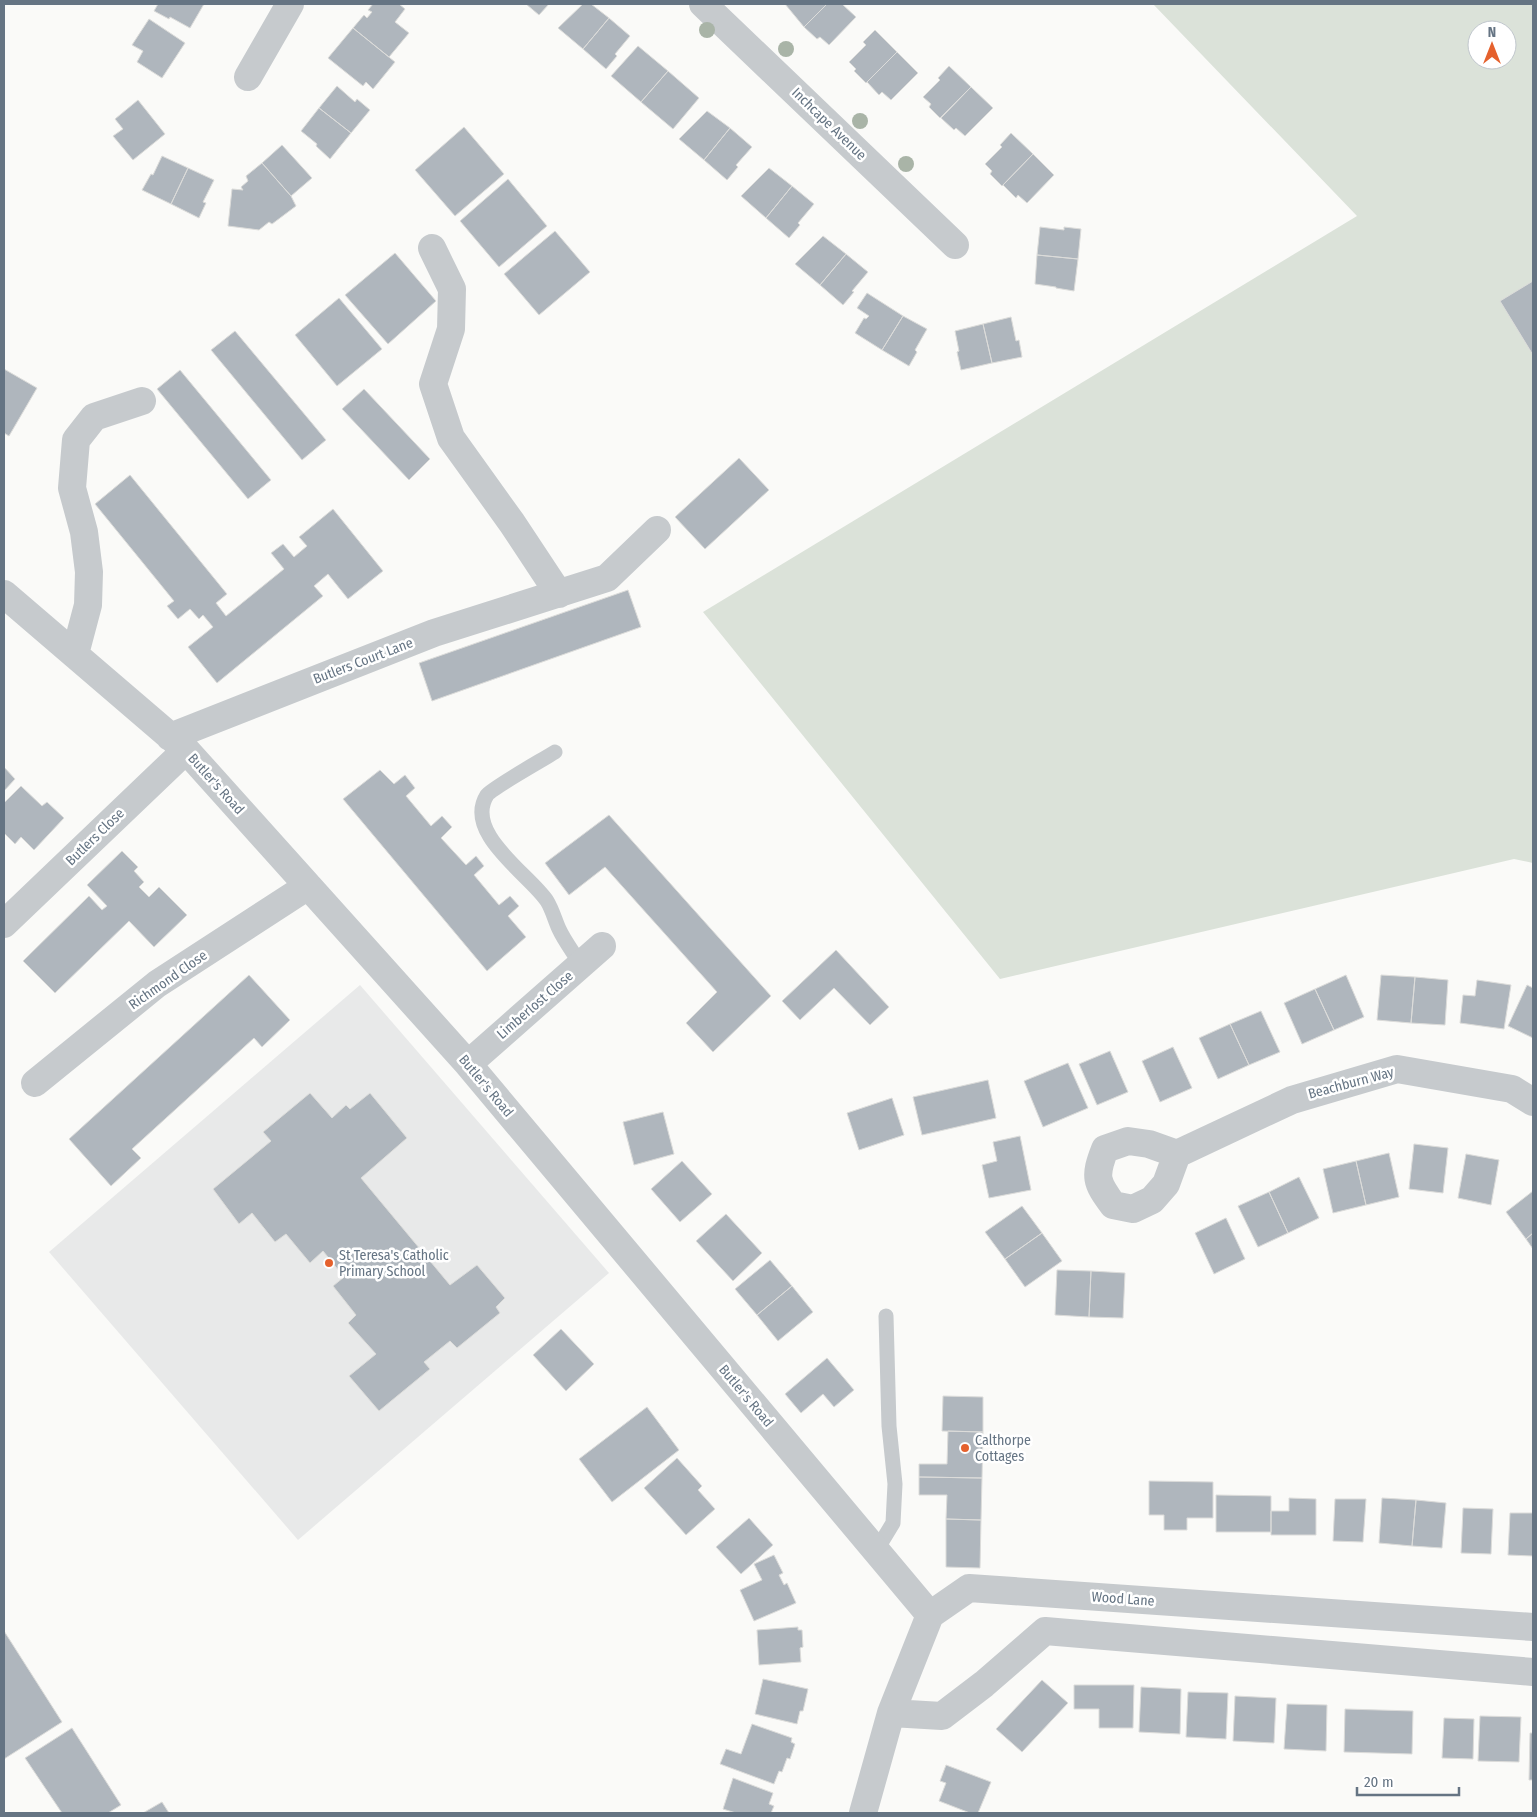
<svg xmlns="http://www.w3.org/2000/svg" width="1537" height="1817" font-family="'Fira Sans Condensed',sans-serif">
<style>
.built{fill:#e8e9e9}
.green{fill:#dbe2d9;fill-rule:evenodd}
.building{fill:#afb6bd;stroke:#dcdcda}
.lines{fill:none;stroke-linecap:round;stroke-linejoin:round}
.service{stroke:#c6cacd;stroke-width:15}
.minor{stroke:#c6cacd;stroke-width:28}
.tree{fill:#a9b4a7}
.poi-dot{fill:#e5612d;stroke:#fff;stroke-width:2}
.labels{text-anchor:middle;dominant-baseline:central;stroke-width:5;stroke-linejoin:round;paint-order:stroke}
.street-label{font-size:14px;fill:#657483;stroke:#fff}
.poi-label{font-size:14px;fill:#657483;stroke:#fff;text-anchor:start}
</style>
<rect width="100%" height="100%" fill="#fafaf8"/>
<!-- built -->
<path class="built" d="M360 985 609 1273 298 1540 49 1252Z"/>
<!-- green -->
<path class="green" d="M1153 4H1533V863L1514 859 1000 979 703 612 1357 216ZM1477 30H1507V60H1477Z"/>
<!-- building -->
<path class="building" d="M158 4H204L190 28 170 17 169 19 154 11Z
M373 4H399L405 9 395 22 409 33 389 57 353 28 364 15 367 18 372 12 368 10Z
M526 4H549L539 15Z
M583 4H591L609 18 583 49 558 28Z
M785 4H827L804 27Z
M827 4H842L856 17 829 45 820 37 817 39 804 27Z
M609 18 630 36 615 54 617 56 606 69 583 49Z
M149 19 185 43 162 78 137 62 143 51 132 45Z
M353 28 395 62 373 89 366 82 363 86 328 58Z
M875 30 897 52 866 83 854 71 856 69 849 62 866 45 863 42Z
M638 46 668 71 641 102 611 76Z
M897 52 918 73 891 100 882 92 879 95 867 82Z
M949 66 971 87 940 118 929 107 931 104 923 97 940 80 938 78Z
M668 71 699 98 673 129 641 102Z
M337 86 355 102 357 99 370 110 351 133 319 108Z
M971 87 993 108 965 136 956 128 954 130 941 118Z
M138 100 165 134 133 160 113 136 123 129 115 119Z
M319 108 351 133 330 159 316 146 317 144 301 131Z
M707 111 730 128 704 160 679 139Z
M464 127 504 174 455 216 415 170Z
M730 128 752 147 736 165 738 167 727 180 704 160Z
M1011 133 1033 154 1002 186 990 174 992 171 985 164 1002 147 1000 145Z
M282 145 312 178 291 196 262 163Z
M1033 154 1054 175 1027 203 1018 195 1016 198 1003 185Z
M162 156 188 168 171 204 142 190 151 174 153 175Z
M262 163 291 196 296 206 272 224 269 222 259 230 228 226 232 189 243 190 241 187 248 181 246 176Z
M188 168 214 180 203 202 206 203 199 218 171 204Z
M769 168 792 186 766 218 741 196Z
M508 179 547 226 499 267 460 221Z
M792 186 814 204 798 223 800 225 789 238 766 218Z
M1040 227 1064 230V227L1081 229 1078 259 1037 255Z
M555 231 590 272 539 315 504 274Z
M823 236 846 254 820 285 795 264Z
M395 253 436 301 388 344 345 295Z
M846 254 868 272 852 291 854 292 843 305 820 285Z
M1037 255 1078 259 1074 291 1056 288V287L1035 284Z
M1533 281V355L1500 301Z
M867 293 903 316 882 350 855 333 864 318 866 319 869 316 857 308Z
M339 298 382 349 337 386 295 335Z
M903 316 927 329 915 350 917 352 909 366 882 350Z
M1011 317 1016 341 1019 340 1022 357 992 363 983 324Z
M983 324 992 363 961 370 957 352 959 351 955 331Z
M235 331 326 440 302 460 211 350Z
M4 369 37 388 9 436 4 433Z
M180 370 271 480 248 499 157 389Z
M364 389 430 459 409 480 342 409Z
M739 458 769 490 705 549 675 517Z
M130 475 227 594 216 603 226 616 284 569 271 553 283 544 294 557 307 546 299 537 333 509 383 571 348 599 328 574 314 586 323 596 217 683 188 647 213 627 203 615 199 619 190 609 178 619 167 606 174 601 95 504Z
M628 590 641 627 432 701 419 663Z
M4 767 15 779 4 791Z
M380 770 394 784 405 775 415 788 406 796 431 826 442 816 452 827 441 838 466 865 476 856 484 866 474 875 499 905 510 896 519 906 508 916 526 937 487 971 343 799Z
M21 786 42 806 47 802 64 818 34 850 21 837 15 844 4 833V803Z
M609 815 771 996 713 1052 686 1023 717 992 605 867 569 895 545 863Z
M122 851 138 867 134 871 144 882 139 887 149 897 159 887 187 915 154 947 129 921 55 993 23 961 89 896 102 910 107 906 87 885Z
M836 950 889 1007 870 1025 834 988 800 1020 782 1001Z
M249 975 290 1020 262 1047 254 1038 132 1149 141 1158 111 1186 69 1139Z
M1346 975 1364 1017 1334 1030 1315 989Z
M1381 975 1415 977 1411 1023 1377 1020Z
M1415 977 1448 980 1445 1025 1411 1023Z
M1477 980 1511 985 1504 1029 1460 1023 1463 995 1475 996Z
M1527 985 1533 988V1038L1508 1026Z
M1315 989 1334 1030 1302 1044 1284 1003Z
M1261 1011 1280 1052 1249 1065 1230 1024Z
M1230 1024 1249 1065 1218 1079 1199 1038Z
M1173 1047 1192 1088 1160 1102 1142 1061Z
M1110 1051 1128 1092 1097 1105 1079 1064Z
M1068 1063 1088 1108 1043 1127 1024 1081Z
M988 1080 996 1118 922 1135 913 1097Z
M310 1093 332 1118 346 1105 350 1109 370 1093 407 1138 361 1178 450 1285 477 1265 505 1298 496 1307 500 1313 457 1348 450 1341 424 1362 430 1369 379 1411 349 1376 376 1354 348 1323 356 1315 333 1286 344 1277 323 1251 310 1263 286 1234 275 1242 252 1213 239 1224 213 1189 271 1141 263 1132Z
M892 1098 904 1135 859 1150 847 1113Z
M663 1112 674 1154 634 1165 623 1122Z
M1020 1136 1031 1190 989 1198 982 1165 997 1161 993 1142Z
M1414 1144 1448 1148 1443 1193 1409 1189Z
M1389 1153 1399 1197 1366 1205 1356 1161Z
M1466 1154 1499 1160 1491 1205 1458 1198Z
M682 1161 712 1194 680 1222 651 1189Z
M1356 1161 1366 1205 1333 1213 1323 1169Z
M1299 1177 1319 1218 1288 1233 1269 1192Z
M1533 1191V1233L1526 1239 1506 1212Z
M1269 1192 1288 1233 1258 1247 1238 1206Z
M1022 1206 1042 1233 1005 1259 985 1232Z
M726 1214 762 1253 733 1281 696 1241Z
M1226 1218 1245 1259 1214 1274 1195 1233Z
M1042 1233 1062 1261 1025 1287 1005 1259Z
M1533 1233V1249L1526 1239Z
M770 1260 792 1286 757 1315 735 1289Z
M1057 1270 1091 1271 1089 1317 1055 1315Z
M1091 1271 1125 1273 1123 1318 1089 1317Z
M792 1286 813 1312 778 1341 757 1315Z
M561 1329 594 1364 566 1391 533 1355Z
M827 1358 854 1390 834 1407 823 1394 801 1413 785 1394Z
M943 1396 983 1397V1432L942 1431Z
M647 1407 679 1450 612 1502 579 1459Z
M948 1431 983 1432 982 1478 919 1477V1464H947Z
M677 1458 702 1486 698 1490 715 1509 686 1535 644 1488Z
M919 1477 982 1478 981 1520 946 1519 947 1495H919Z
M1149 1481 1213 1482V1518H1187V1530H1164V1515H1149Z
M1216 1495 1271 1496V1532H1216Z
M1289 1498 1316 1499V1535H1271V1511H1289Z
M1382 1498 1416 1500 1412 1546 1379 1543Z
M1335 1499H1366L1363 1542 1333 1541Z
M1416 1500 1446 1503 1442 1548 1412 1546Z
M1463 1508 1493 1509 1491 1554 1461 1553Z
M1510 1513H1533V1556L1508 1555Z
M749 1518 773 1545 741 1574 716 1547Z
M946 1519 981 1520 980 1568 946 1567Z
M774 1555 783 1573 779 1575 784 1585 787 1583 796 1603 754 1621 740 1590 762 1580 754 1564Z
M798 1627V1630H802L803 1647 800 1648 801 1662 759 1665 757 1630Z
M4 1631 62 1722 4 1759Z
M763 1679 808 1689 803 1711H800L797 1724 755 1714Z
M1042 1680 1068 1703 1022 1752 996 1729Z
M1074 1685H1134L1133 1728H1099V1709H1074Z
M1141 1687 1181 1689 1180 1734 1139 1732Z
M1188 1692 1228 1693 1226 1739 1186 1737Z
M1235 1696 1276 1698 1274 1743 1233 1741Z
M1287 1704 1327 1705 1326 1751 1284 1749Z
M1345 1709 1413 1711 1412 1754 1344 1752Z
M1480 1716 1521 1717 1519 1762 1478 1761Z
M1444 1718 1474 1719 1473 1759 1442 1758Z
M752 1724 792 1738 791 1742 795 1744 790 1759 787 1758 782 1772 779 1771 774 1784 720 1764 726 1749 741 1754Z
M72 1728 121 1805 108 1813H62L25 1758Z
M1530 1733H1533V1780H1529Z
M946 1765 991 1782 978 1813H970L939 1801 946 1783 940 1781Z
M733 1778 773 1793 769 1804 774 1806 771 1813H736L723 1809Z
M162 1802 169 1813H143Z"/>
<g class="lines">
<!-- service -->
<path class="service" d="M555 752C544 759 492 788 487 795 463 833 530 875 547 901 552 909 555 920 559 929 565 942 574 953 581 965
M876 1551 893 1523 895 1484 889 1426 886 1316"/>
<!-- minor -->
<path class="minor" d="M703 4 955 245
M248 77 290 4
M432 248 452 289 451 329 433 384 451 438 512 523 559 594
M4 594 186 750 468 1064 930 1615
M75 654 88 605 89 572 84 532 72 488 76 440 94 417 142 401
M170 737 434 633 607 578 657 530
M4 924 186 750
M468 1064 602 946
M35 1083 157 984 308 886
M1177 1154 1149 1144 1128 1141 1105 1149C1094 1177 1096 1182 1113 1205L1133 1209 1152 1200 1166 1184 1177 1154 1292 1100 1397 1069 1512 1089 1533 1102
M891 1713 942 1716 984 1684 1045 1631 1533 1672
M863 1813 891 1713 930 1615 969 1588 1533 1627"/>
</g>
<!-- trees -->
<g class="tree">
<circle cx="707" cy="30" r="8"/>
<circle cx="786" cy="49" r="8"/>
<circle cx="860" cy="121" r="8"/>
<circle cx="906" cy="164" r="8"/>
</g>
<!-- markers -->
<g class="poi-dot">
<circle cx="329" cy="1263" r="5"/>
<circle cx="965" cy="1448" r="5"/>
</g>
<g class="labels">
<!-- street labels -->
<g class="street-label">
<text transform="translate(829 124) rotate(44)">Inchcape Avenue</text>
<text transform="translate(363 661) rotate(-21)">Butlers Court Lane</text>
<text transform="translate(216 784) rotate(48)">Butler's Road</text>
<text transform="translate(95 837) rotate(-44)">Butlers Close</text>
<text transform="translate(168 980) rotate(-35)">Richmond Close</text>
<text transform="translate(535 1005) rotate(-41)">Limberlost Close</text>
<text transform="translate(1351 1083) rotate(-15)">Beachburn Way</text>
<text transform="translate(486 1086) rotate(50)">Butler's Road</text>
<text transform="translate(746 1396) rotate(50)">Butler's Road</text>
<text transform="translate(1123 1599) rotate(4)">Wood Lane</text>
</g>
<!-- poi labels -->
<g class="poi-label">
<text x="339" y="1255">St Teresa's Catholic<tspan x="339" dy="16">Primary School</tspan></text>
<text x="975" y="1440">Calthorpe<tspan x="975" dy="16">Cottages</tspan></text>
</g>
</g>
<!-- border -->
<rect width="1537" height="1817" fill="none" stroke="#657483" stroke-width="10"/>
<!-- north arrow -->
<g transform="translate(1492 45)"><circle r="24" fill="#ffffff" stroke="#c1c7cd"/>
<path d="M0-4L9 19L0 12L-9 19Z" fill="#e5612d"/>
<text y="-8" font-size="14" font-weight="bold" text-anchor="middle" fill="#657483">N</text>
</g>
<!-- scale -->
<path d="M1357 1787v8h102v-8" fill="none" stroke="#657483" stroke-width="2.5"/>
<text x="1364" y="1787" font-size="15" fill="#657483" stroke="#ffffff" stroke-width="4" paint-order="stroke">20 m</text>
</svg>
